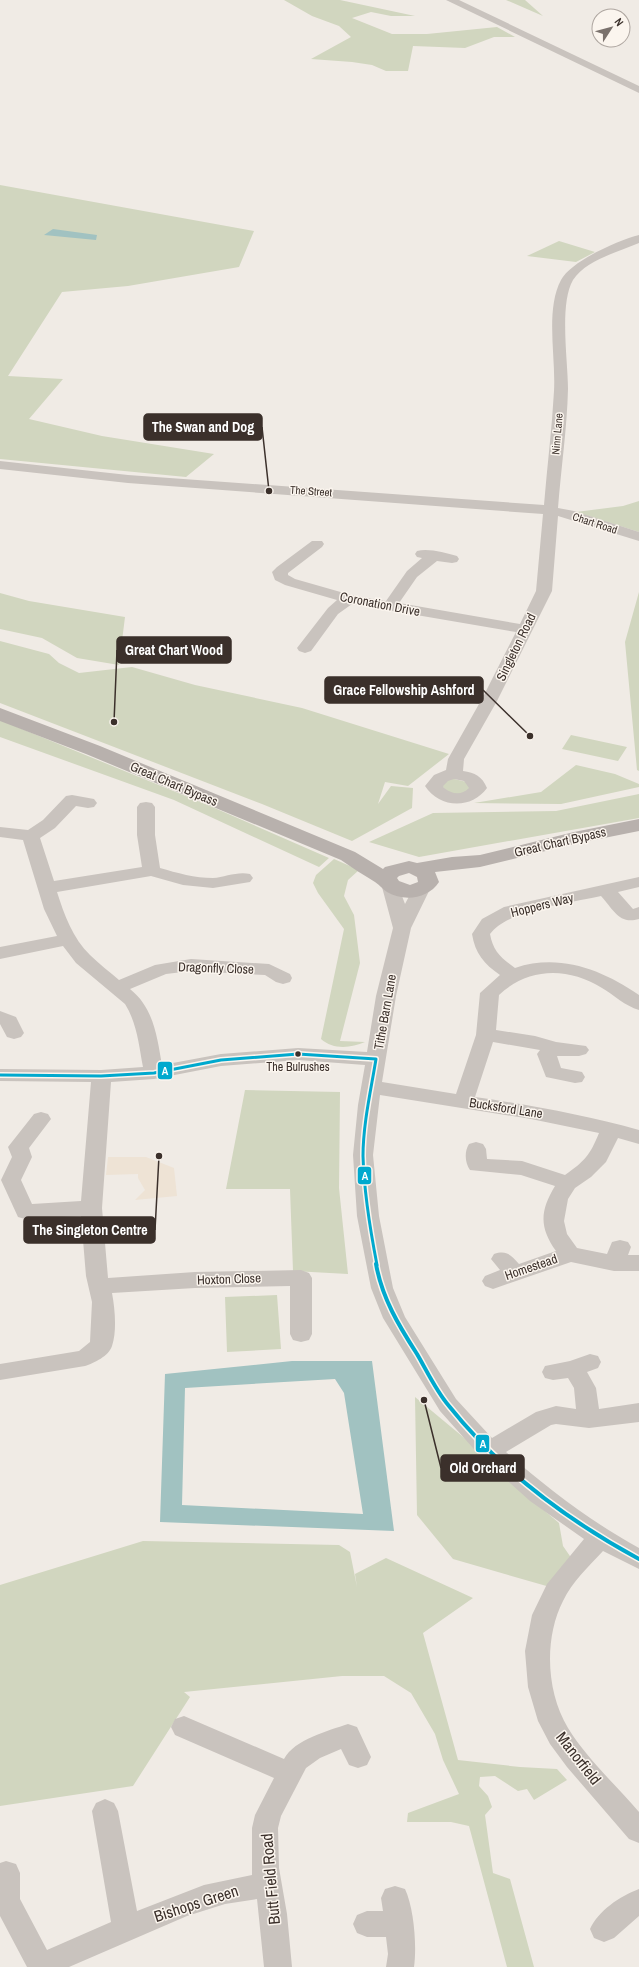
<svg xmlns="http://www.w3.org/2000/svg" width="639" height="1967" font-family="'Archivo Narrow',sans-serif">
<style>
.green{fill:#d1d6bf}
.plaza{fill:#eee3d5}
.water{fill:#a1c2c1;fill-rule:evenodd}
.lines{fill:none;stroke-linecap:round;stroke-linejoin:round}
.minor{fill:#c9c3be;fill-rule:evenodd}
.major{fill:#b8b1ad;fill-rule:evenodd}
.bus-1-far1-casing{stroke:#fbf5ee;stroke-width:6}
.bus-1-casing{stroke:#fbf5ee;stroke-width:7}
.bus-1-far1{stroke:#00a9ce;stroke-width:3}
.bus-1{stroke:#00a9ce;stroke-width:4}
.bus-dot{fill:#3b302b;stroke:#fbf5ee;stroke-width:1.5}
.labels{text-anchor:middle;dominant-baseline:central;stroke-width:3;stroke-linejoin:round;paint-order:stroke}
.far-street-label{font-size:11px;fill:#3b302b;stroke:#fbf5ee}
.bus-label{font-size:12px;fill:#3b302b;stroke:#fbf5ee}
.street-label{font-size:13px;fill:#3b302b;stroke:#fbf5ee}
.near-street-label{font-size:16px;fill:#3b302b;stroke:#fbf5ee}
.leader{fill:none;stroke:#3b302b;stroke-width:1.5}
.callout-dot{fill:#3b302b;stroke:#fbf5ee;stroke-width:1.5}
.callout{fill:#3b302b;stroke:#3b302b;stroke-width:1.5}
.callout-label{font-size:14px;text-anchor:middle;font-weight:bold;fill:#fff}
.line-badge{stroke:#fbf5ee;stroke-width:1.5}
.badge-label{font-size:11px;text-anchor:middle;font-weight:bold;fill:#fff}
</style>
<rect width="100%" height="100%" fill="#f0ebe5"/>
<!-- green -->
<path class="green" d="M284 0H340L415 16H391L371 12 352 18 392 34H427L497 27 515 37H494L465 48 413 46 408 71H386L372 65 352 62 311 59 351 37 339 26 312 16Z
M506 0H525L543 16Z
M0 185 254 231 239 267 128 286 62 292 8 376 63 379 29 419 102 436 214 454 186 477 0 459Z
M559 241 595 252 576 262 527 256Z
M639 501V532L576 512 623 506Z
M639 592V771L637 770 625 642Z
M0 593 29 601 125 617 119 665 77 658 42 638 0 629Z
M0 641 49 654 59 663 79 673 132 667 195 685 302 708 449 754 408 786 385 782 378 804 391 786 413 788 412 808 352 841 262 804 0 703Z
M0 720 210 806 329 858 319 867 174 800 0 737Z
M571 735 627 747 618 761 562 749Z
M576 765 615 774 639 784V787L561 804 474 803 541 792Z
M450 778 471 783 467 794H447L441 783Z
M639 794V818L419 857 369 842 433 813 556 811Z
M334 859 359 870 348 880 344 896 354 915 360 963 340 1041 365 1042C351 1048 333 1050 321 1039L344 929 318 893 313 883 316 875Z
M245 1090 340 1092 339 1188 348 1274 293 1271 290 1189H226Z
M277 1295 281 1349 227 1352 225 1297Z
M415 1397 468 1441 485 1460 559 1523 563 1546 572 1559 550 1587 453 1559 417 1515Z
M143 1541 339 1545 350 1552 357 1587 355 1574 386 1558 473 1598 423 1633 458 1760 520 1767 557 1769 567 1780 534 1800 527 1789 518 1791 495 1776 480 1777 479 1786 488 1796 492 1807 485 1815 493 1873 510 1879 534 1967H507L469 1826 451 1822H407L408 1813 459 1794 443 1760 435 1734 411 1693 384 1676H342L184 1692 190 1697 133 1786 0 1806V1585Z"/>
<!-- plaza -->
<path class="plaza" d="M108 1157H146L174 1168 177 1196 135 1200 145 1190 138 1178V1174L106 1175Z"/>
<!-- water -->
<path class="water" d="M53 229 97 235 96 240 44 235Z
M292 1361H372L394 1531 160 1522 165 1374ZM335 1379 344 1393 363 1514 182 1505 185 1388Z"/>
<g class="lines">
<!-- minor -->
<path class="minor" d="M446 0H459L639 86V93Z
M639 235V243C618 252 586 260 573 280 559 304 568 361 568 389 567 429 561 468 558 508L574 511 639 532V541L558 516 552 591 497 701 464 759 463 771C475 773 482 776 487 788 471 810 439 808 425 786L434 775 446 770 448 759 479 704 391 689 385 687 383 684 385 681 391 679 484 695 516 632 352 604 338 614 311 651 305 653 299 651 297 648 328 608 337 600 285 585 275 580 272 572 277 567 312 541H322L324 544 322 547 288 573V575L295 579 351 595 386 601 407 571 422 558 417 557 415 554 417 551C429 548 445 553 457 556L459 559 457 562 452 563 437 561 417 577 399 603 520 624 536 591 543 514 128 483 0 469V461L128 475 544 505C547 467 552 429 554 391 556 357 545 310 561 280 571 261 619 240 639 235ZM454 779 464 781 469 788C461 796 452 794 444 788L443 786 448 781Z
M72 795 94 799 97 803 94 807 88 808 76 806 55 828 40 838 54 881 142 867 137 835V807L140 803 146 802 152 803 155 807V835L160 868C177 873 195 878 213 878 225 877 238 871 250 874L253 878 250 882 213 888 183 885 151 876 57 892C64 914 73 939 90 955 99 964 110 972 119 980L155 965 191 959 269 964 290 974 292 978 290 982 283 984 276 982 265 975 191 971 166 974 130 989C154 1008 157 1037 162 1065L221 1054 298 1048 367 1052 376 996 393 928 382 887 385 883 391 882 397 883 405 904 415 885 421 884 427 885 430 889 411 928 396 996 382 1082 456 1094 476 1035 480 993 500 975C484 964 475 953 472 934L482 919 504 907 639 877V887L618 892 633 909 639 907V919C619 925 614 910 601 896 572 903 508 909 490 934 493 951 501 958 515 968 560 953 602 970 639 995V1010C625 1006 614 995 602 988 568 967 529 967 499 995L496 1030 535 1036 556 1042 586 1046 589 1050 586 1054 579 1056H557L561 1068 582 1072 585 1077 582 1082 575 1083 546 1077 537 1054 540 1050 493 1042 475 1097C530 1105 585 1115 639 1130V1144L618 1138 606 1162 591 1177 575 1188 568 1199 564 1221 567 1234 577 1248 607 1254 612 1242 620 1240 628 1242 631 1247 628 1255H639V1271H614L571 1262 493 1289 485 1286 482 1281 485 1276 500 1270 491 1259 494 1254C507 1250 511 1255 519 1264L556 1251C539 1227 540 1211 555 1186L521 1175 470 1170C465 1163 464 1152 469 1144L476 1142 483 1144 486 1149 487 1159 522 1161 565 1175C585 1161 590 1155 599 1133L531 1119 380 1095 373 1155 379 1216 393 1288 405 1317 456 1399 492 1438 536 1412 556 1406 576 1409 574 1388 568 1378 553 1380 545 1378 542 1372 545 1366 570 1361 590 1354 598 1356 601 1362 598 1368 587 1372 596 1388 599 1409 639 1403V1422L589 1428 556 1424 551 1425 506 1452C547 1488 590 1521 639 1548V1569L603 1551C589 1566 572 1582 563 1601 544 1638 546 1692 568 1728 587 1759 616 1785 639 1812V1843L629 1839 567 1767 550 1744 538 1721 528 1687 525 1651 532 1615 547 1584 584 1539 530 1501 481 1457 440 1411 383 1318 371 1288 357 1216 353 1155 358 1105 365 1065 298 1060 221 1066 154 1079 111 1082 102 1208 108 1278 195 1272 301 1270 309 1273 312 1278V1334L309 1340 301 1342 293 1340 290 1334V1286L195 1288 112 1293C115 1309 117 1331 112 1346 109 1356 94 1363 85 1366L0 1380V1364L79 1351 90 1342 92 1302 86 1276 81 1216 25 1219 18 1217 1 1180 12 1157 8 1147 34 1114 41 1112 48 1114 51 1119 29 1148 32 1157 21 1180 32 1204 81 1201 91 1082 0 1081V1069L101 1070 143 1067C139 1046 137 1023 125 1004L76 963 63 946 0 959V947L57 936 44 909 23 840 0 837V827L28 830 43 820 66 796Z
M0 1011 16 1017 24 1033 21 1037 14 1039 7 1037 0 1024Z
M184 1716 284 1759C295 1739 328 1731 348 1724L357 1727 371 1757 367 1765 358 1768 349 1765 341 1749 320 1758 306 1768 281 1816 278 1828 279 1868 287 1914 292 1967H264L257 1899 225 1904 187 1916 69 1967H27L0 1916V1863L6 1861 16 1864 20 1873V1899L47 1950 111 1922 92 1811 96 1803 105 1799 114 1803 118 1811 137 1911 204 1885 252 1875V1828L255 1815 274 1778 175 1735 171 1727 175 1719Z
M395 1886 405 1889C414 1908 417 1946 414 1967H386L388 1954 386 1937H367L357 1933 353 1924 357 1915 367 1911H383L381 1898 385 1889Z
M639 1889V1916L614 1938 604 1942 594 1938 590 1929C598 1911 620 1896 639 1889Z"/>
<!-- major -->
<path class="major" d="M0 708 100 746 355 852 383 869 385 867 409 861 417 863 452 857 480 855 574 832 639 819V831L574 844 480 867 435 872 439 882C428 899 404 902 387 892 382 889 380 885 375 882 364 875 352 868 341 860L86 754 0 721ZM409 873 417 877 418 882 410 885 399 881 397 878 399 876Z"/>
<!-- bus-1-far1 casing -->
<g class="bus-1-far1-casing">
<path id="bus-1-far1" d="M0 1075 101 1076 154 1073 221 1060 298 1054 376 1059C371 1090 363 1124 363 1156 364 1192 370 1229 377 1265"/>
</g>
<!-- bus-1 casing -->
<g class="bus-1-casing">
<path id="bus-1" d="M376 1264C382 1298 399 1326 417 1354 427 1371 436 1391 449 1406 500 1470 567 1520 639 1559"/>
</g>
<!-- bus-1-far1 -->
<use href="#bus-1-far1" class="bus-1-far1"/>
<!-- bus-1 -->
<use href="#bus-1" class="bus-1"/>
</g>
<!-- markers -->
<circle class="bus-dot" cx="298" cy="1054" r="3.5"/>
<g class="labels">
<!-- far-street labels -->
<g class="far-street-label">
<text transform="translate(557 434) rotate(-85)">Ninn Lane</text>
<text transform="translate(311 491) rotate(4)">The Street</text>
<text transform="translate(595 523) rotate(18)">Chart Road</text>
</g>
<!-- bus labels -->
<g class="bus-label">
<text x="298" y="1067">The Bulrushes</text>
</g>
<!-- street labels -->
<g class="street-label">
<text transform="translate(380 604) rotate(11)">Coronation Drive</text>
<text transform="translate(516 647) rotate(-64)">Singleton Road</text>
<text transform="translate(174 784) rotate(23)">Great Chart Bypass</text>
<text transform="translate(560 842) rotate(-13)">Great Chart Bypass</text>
<text transform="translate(542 905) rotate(-14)">Hoppers Way</text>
<text transform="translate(216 968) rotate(2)">Dragonfly Close</text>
<text transform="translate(385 1012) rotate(-80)">Tithe Barn Lane</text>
<text transform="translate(506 1108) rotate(9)">Bucksford Lane</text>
<text transform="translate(531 1267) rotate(-19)">Homestead</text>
<text transform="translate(229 1279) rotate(-2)">Hoxton Close</text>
</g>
<!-- near-street labels -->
<g class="near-street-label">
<text transform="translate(579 1758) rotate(52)">Manorfield</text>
<text transform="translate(270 1879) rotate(-95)">Butt Field Road</text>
<text transform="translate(196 1903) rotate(-18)">Bishops Green</text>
</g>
</g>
<!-- callouts -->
<path class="leader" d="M269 491L262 427M114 722L117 650M530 736L483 690M159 1156L155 1230M424 1400L441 1468"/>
<g class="callout-dot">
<circle cx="269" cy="491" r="4"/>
<circle cx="114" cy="722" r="4"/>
<circle cx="530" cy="736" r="4"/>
<circle cx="159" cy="1156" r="4"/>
<circle cx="424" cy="1400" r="4"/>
</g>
<g class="callout">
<rect x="144" y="414" width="118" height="26" rx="4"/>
<rect x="117" y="637" width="114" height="26" rx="4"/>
<rect x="325" y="677" width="158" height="26" rx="4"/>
<rect x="24" y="1217" width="131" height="26" rx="4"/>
<rect x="441" y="1455" width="83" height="26" rx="4"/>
</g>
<g class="callout-label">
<text x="203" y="432">The Swan and Dog</text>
<text x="174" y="655">Great Chart Wood</text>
<text x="404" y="695">Grace Fellowship Ashford</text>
<text x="90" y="1235">The Singleton Centre</text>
<text x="483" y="1473">Old Orchard</text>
</g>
<g class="line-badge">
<rect x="157" y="1061" width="16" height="19" rx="4" fill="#00a9ce"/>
<rect x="357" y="1166" width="15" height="19" rx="4" fill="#00a9ce"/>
<rect x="475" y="1434" width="15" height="19" rx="4" fill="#00a9ce"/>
</g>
<g class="badge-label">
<text x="165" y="1075">A</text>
<text x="365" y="1180">A</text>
<text x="483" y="1448">A</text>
</g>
<!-- north arrow -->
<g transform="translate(611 28) rotate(54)"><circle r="19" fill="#fbf5ee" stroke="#aea6a0"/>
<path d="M0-3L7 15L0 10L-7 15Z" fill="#7a716c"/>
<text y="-6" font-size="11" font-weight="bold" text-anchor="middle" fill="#3b302b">N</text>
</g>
</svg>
